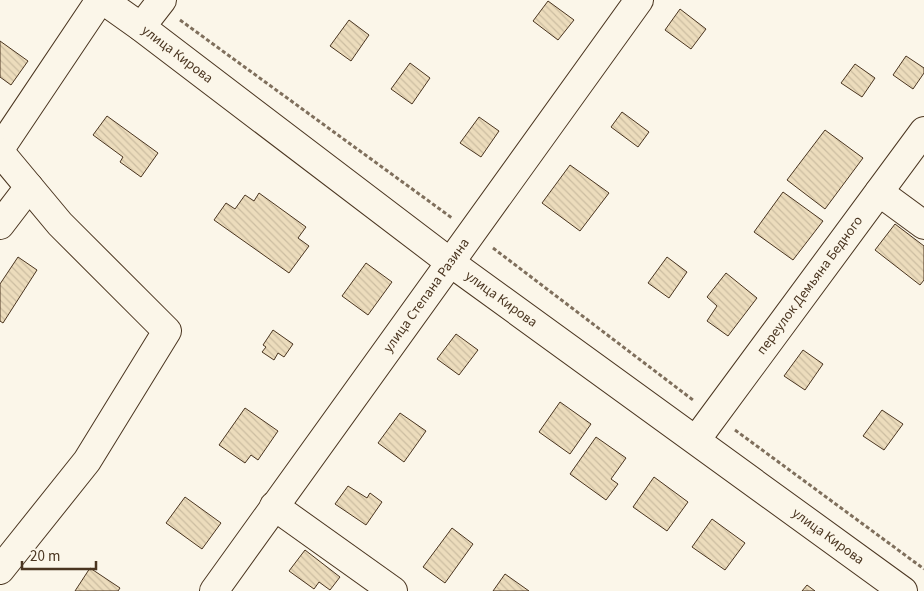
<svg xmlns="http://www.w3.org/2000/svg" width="924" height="591" font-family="'Source Sans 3',sans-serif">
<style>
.building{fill:url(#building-back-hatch);stroke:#4a3520}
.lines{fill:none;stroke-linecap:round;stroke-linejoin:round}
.minor-casing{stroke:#4a3520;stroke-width:30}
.path{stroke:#7f6f5c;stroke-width:3;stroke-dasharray:4 2.5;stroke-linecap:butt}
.minor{stroke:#fbf6e9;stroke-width:28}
.labels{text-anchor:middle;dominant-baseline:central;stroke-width:4;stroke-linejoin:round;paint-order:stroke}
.street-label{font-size:14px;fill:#4a3520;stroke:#fbf6e9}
</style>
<defs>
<pattern id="building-back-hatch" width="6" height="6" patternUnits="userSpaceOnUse" patternTransform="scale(1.25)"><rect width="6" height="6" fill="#ecdcbc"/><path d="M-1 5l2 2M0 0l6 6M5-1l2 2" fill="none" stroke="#ccbda1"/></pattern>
</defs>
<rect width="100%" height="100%" fill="#fbf6e9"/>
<!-- building -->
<path class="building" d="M548 1 574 20 558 40 533 21Z
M680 9 706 29 691 49 665 30Z
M349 20 369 35 351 61 330 46Z
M0 41 28 61 11 85 0 77Z
M906 56 924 68V73L913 89 893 75Z
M410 63 430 78 412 104 391 89Z
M855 64 875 78 862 97 841 83Z
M622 112 649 132 638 147 611 127Z
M107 116 158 153 141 177 120 162 123 157 93 135Z
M479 117 499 131 481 157 460 143Z
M825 130 863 158 825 209 787 180Z
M570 165 609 193 580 231 542 203Z
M783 192 823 221 793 260 754 232Z
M259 193 306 227 298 238 309 246 289 273 214 220 226 203 235 209 245 195 254 201Z
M895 224 924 246V280L920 285 875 250Z
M18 257 37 270 3 323 0 321V284Z
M667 257 687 272 669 298 648 283Z
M366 263 392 282 368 315 342 296Z
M726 273 757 298 728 336 707 321 717 306 707 297Z
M273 330 293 344 284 357 278 353 274 360 262 352 266 347 263 345Z
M456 334 478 350 459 375 437 359Z
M803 350 823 364 805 390 784 376Z
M560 402 591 424 570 454 539 432Z
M245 408 278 431 258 460 251 455 245 463 219 445Z
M882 410 903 424 884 450 863 436Z
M400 413 426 431 404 462 378 443Z
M596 437 626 458 611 479 618 484 606 500 570 474Z
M654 477 688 502 667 531 633 507Z
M348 486 367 498 370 493 382 502 366 525 335 504Z
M185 497 221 523 202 549 166 523Z
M712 519 745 543 725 570 692 547Z
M452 528 473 544 445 583 423 567Z
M305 550 340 577 330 590 319 582 314 589 289 571Z
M90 568 120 588 118 591H75Z
M505 574 529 591H493Z
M807 585 815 591H802Z"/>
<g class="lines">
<!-- minor casing -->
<g class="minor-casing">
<g id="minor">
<path id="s1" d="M103 0 141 27 451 263 903 591"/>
<path d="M141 27 162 0"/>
<path d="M0 149 100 0"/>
<path d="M0 152 60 224 167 331 87 461 0 570"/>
<path d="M879 192 924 225"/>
<path d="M0 225 29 187"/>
<path id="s2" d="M696 440 924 131"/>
<path d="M274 506 393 591"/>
<path id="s3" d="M214 591 639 0"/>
</g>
</g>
<!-- path -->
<path class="path" d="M180 20 452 218
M493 248 693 400
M735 430 924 569"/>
<!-- minor -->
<use href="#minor" class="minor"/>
</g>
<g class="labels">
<!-- street labels -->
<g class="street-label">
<text stroke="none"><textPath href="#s1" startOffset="92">улица Кирова</textPath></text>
<text stroke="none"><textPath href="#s2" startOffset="192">переулок Демьяна Бедного</textPath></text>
<text stroke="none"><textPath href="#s3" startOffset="364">улица Степана Разина</textPath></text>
<text stroke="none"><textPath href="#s1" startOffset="498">улица Кирова</textPath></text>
<text stroke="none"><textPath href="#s1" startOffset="902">улица Кирова</textPath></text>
</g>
</g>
<!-- scale -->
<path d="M22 561v8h74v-8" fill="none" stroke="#4a3520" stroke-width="2.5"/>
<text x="30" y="561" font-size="15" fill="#4a3520" stroke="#fbf6e9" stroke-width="4" paint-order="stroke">20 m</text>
</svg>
